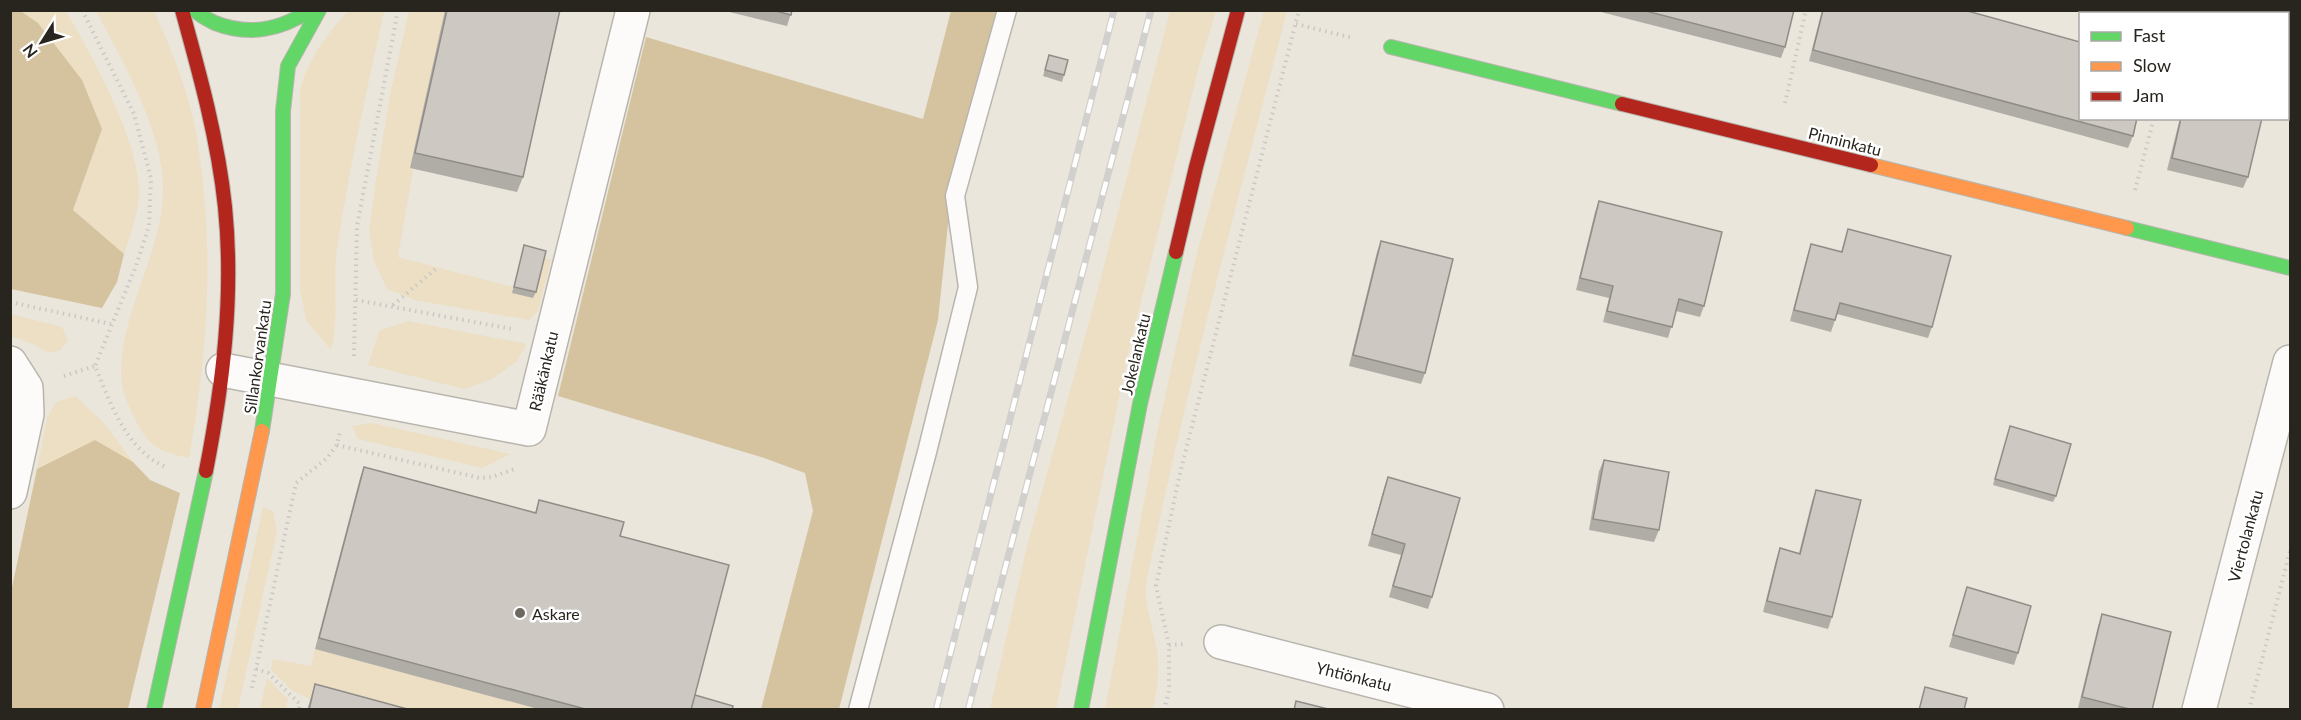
<svg xmlns="http://www.w3.org/2000/svg" width="2301" height="720" font-family="Lato,sans-serif">
<style>
.green{fill:#ecdfc3}
.forest{fill:#d4c39e}
.lines{fill:none;stroke-linecap:round;stroke-linejoin:round}
.lane-casing{stroke:#b8b5ad;stroke-width:21}
.street-casing{stroke:#b8b5ad;stroke-width:36}
.fast-casing{stroke:#b8b5ad;stroke-width:16}
.slow-casing{stroke:#b8b5ad;stroke-width:16}
.jam-casing{stroke:#b8b5ad;stroke-width:16}
.path{stroke:#cac8c4;stroke-width:4;stroke-dasharray:1.5 4.5;stroke-linecap:butt}
.lane{stroke:#fcfbfa;stroke-width:18}
.street{stroke:#fcfbfa;stroke-width:33}
.fast{stroke:#63d668;stroke-width:14}
.slow{stroke:#ff974d;stroke-width:14}
.jam{stroke:#b3261e;stroke-width:14}
.rail-casing{stroke:#d1d0cd;stroke-width:7}
.rail{stroke:#fff;stroke-width:4.5;stroke-dasharray:14;stroke-linecap:butt}
.wall{fill:#b0ada7}
.building{fill:#cdc9c2;stroke:#908d88;stroke-width:1.5}
.poi-dot{fill:#6c6960;stroke:#fff;stroke-width:2}
.labels{text-anchor:middle;dominant-baseline:central;stroke-width:5;stroke-linejoin:round;paint-order:stroke}
.street-label{font-size:16px;fill:#28251e;stroke:#fff}
.poi-label{font-size:16px;fill:#28251e;stroke:#fff;text-anchor:start}
</style>
<rect width="100%" height="100%" fill="#eae6dc"/>
<!-- green -->
<path class="green" d="M19 11H66C93 57 135 134 139 187 141 206 130 236 124 254L73 210 102 129 38 23Z
M96 11H154C171 48 186 86 195 127 198 140 199 154 201 167 214 263 206 363 189 458 181 456 171 454 163 451 149 445 140 430 134 417 127 403 120 386 121 369 123 308 161 254 163 193 165 134 123 62 96 11Z
M348 11H384C367 90 349 169 337 249 332 283 340 316 331 350L306 320 300 288V91C307 59 327 35 348 11Z
M409 11H445L410 168 413 170 398 257 513 287 512 293 544 257 551 260 538 311 529 320 415 300 387 289 374 261 369 231 378 167 390 95Z
M1170 11H1216L1198 70 1127 358 1056 709H990L1027 546 1094 304Z
M1264 11H1287C1238 201 1185 391 1146 584 1143 599 1155 634 1157 651 1160 671 1157 691 1153 709H1105L1157 433 1196 257Z
M11 314 62 327 68 340 60 350 48 353 35 345 11 336Z
M408 321 527 344 517 361 492 379 464 389 368 365 379 331Z
M75 396 104 423 133 462 95 440 37 469 47 418 56 402Z
M372 423 510 454 483 468 358 439 352 426Z
M263 507 273 511 277 531 238 709 219 710Z
M315 649 541 709H348L310 699 293 691 271 670 273 659 311 666Z
M267 678 288 699 286 709H260Z"/>
<!-- forest -->
<path class="forest" d="M19 10 38 23 82 80 102 129 73 210 124 254 117 282 102 308 11 289 10 11Z
M951 11H996L951 196 938 320 839 709H761L813 511 805 473 761 457 558 396 646 37 923 119Z
M95 440 133 462 150 480 180 493 128 709H11V592L37 469Z"/>
<g class="lines">
<!-- lane casing -->
<g class="lane-casing">
<path id="lane" d="M858 710 927 452 968 287 955 196 1007 10"/>
</g>
<!-- street casing -->
<g class="street-casing">
<path id="street" d="M10 363 26 388 27 414 10 492
M223 370 529 429 633 10
M1221 642 1487 710
M2199 710 2290 362"/>
</g>
<!-- fast casing -->
<g class="fast-casing">
<path id="fast" d="M195 10C200 16 207 19 215 23 248 36 281 30 310 10
M1391 47 1622 104
M2127 228 2290 268
M262 431 283 294V111L288 66 319 10
M154 710 206 471
M1081 710 1140 404 1176 252"/>
</g>
<!-- slow casing -->
<g class="slow-casing">
<path id="slow" d="M1871 165 2127 228
M203 710 262 431"/>
</g>
<!-- jam casing -->
<g class="jam-casing">
<path id="jam" d="M182 10C200 75 218 140 225 207 234 296 223 384 206 471
M1622 104 1871 165
M1176 252 1196 167 1238 10"/>
</g>
<!-- path -->
<path class="path" d="M82 10 134 114 151 178 149 226 136 266 95 366C111 404 126 451 168 468
M2181 14 2182 10
M1296 24 1353 38
M1785 103 1806 10
M2135 190 2154 118
M356 300 512 329
M10 302 111 324
M393 305 438 267
M354 356 357 226 398 10
M64 376 95 366
M337 445 480 478 492 477 517 468
M1169 645 1183 644
M256 669 268 673 300 704 299 710
M252 688 296 483 326 459 337 445 340 431
M1164 710 1169 691V645L1156 586 1181 469 1299 10
M2249 710 2290 551"/>
<!-- lane -->
<use href="#lane" class="lane"/>
<!-- street -->
<use href="#street" class="street"/>
<!-- fast -->
<use href="#fast" class="fast"/>
<!-- slow -->
<use href="#slow" class="slow"/>
<!-- jam -->
<use href="#jam" class="jam"/>
<!-- rail casing -->
<g class="rail-casing">
<path id="rail" d="M936 710 1114 10
M968 710 1151 10"/>
</g>
<!-- rail -->
<use href="#rail" class="rail"/>
</g>
<!-- wall -->
<path class="wall" d="M445 10H560L523 177 517 192 410 168Z
M721 10H792L787 26Z
M1593 10H1794L1785 47 1781 58Z
M1822 10H1964L2133 136 2128 148 1809 61Z
M1049 55 1064 75 1062 82 1043 76Z
M2180 118H2262L2248 177 2243 188 2167 170Z
M1599 201 1704 306 1700 317 1676 311 1668 338 1603 322 1609 298 1576 290 1595 212Z
M1848 229 1932 327 1928 338 1837 314 1831 332 1790 321 1807 256 1811 244 1841 252Z
M1381 241 1425 373 1421 384 1349 366 1377 252Z
M524 245 536 292 533 298 512 293Z
M2010 426 2056 496 2053 502 1993 485Z
M1604 460 1659 530 1654 542 1589 530 1599 471Z
M364 467 535 513 539 500 620 536 695 695 732 710H542L315 649 360 478Z
M1388 477 1432 597 1428 609 1389 597 1401 555 1368 546 1384 488Z
M1816 490 1832 617 1828 629 1763 612 1776 560 1780 548 1799 553 1812 501Z
M1967 587 2018 653 2014 665 1949 647Z
M2102 614 2152 710H2084L2078 708 2098 626Z
M315 684 411 710H307Z"/>
<!-- building -->
<path class="building" d="M447 10H560L523 177 415 153Z
M772 10H792L791 15Z
M1642 10H1794L1785 47Z
M1823 10H1964L2080 42V118H2137L2133 136 1813 50Z
M2208 10H2289L2288 16V14H2208Z
M1049 55 1068 60 1064 75 1045 70Z
M2181 118H2262L2248 177 2172 158Z
M1599 201 1722 232 1704 306 1679 299 1672 327 1607 311 1613 286 1580 278Z
M1848 229 1951 256 1932 327 1840 303 1835 320 1794 310 1811 244 1842 252Z
M1381 241 1453 259 1425 373 1353 355Z
M524 245 546 251 536 292 514 287Z
M2010 426 2071 444 2056 496 1995 479Z
M1604 460 1669 472 1659 530 1593 519Z
M364 467 536 513 539 500 624 522 620 536 729 565 691 710H589L319 638Z
M1388 477 1460 498 1432 597 1393 586 1405 544 1372 534Z
M1816 490 1861 500 1832 617 1767 601 1780 548 1800 554Z
M1967 587 2031 606 2018 653 1953 635Z
M2102 614 2171 632 2152 710H2133L2082 697Z
M315 684 411 710H309Z
M1925 687 1967 698 1964 710H1919Z
M695 695 733 706 732 710H691Z
M1296 701 1332 710H1294Z"/>
<!-- markers -->
<circle class="poi-dot" cx="520" cy="613" r="6"/>
<g class="labels">
<!-- street labels -->
<g class="street-label">
<text transform="translate(1845 141) rotate(14)">Pinninkatu</text>
<text transform="translate(1135 354) rotate(-77)">Jokelankatu</text>
<text transform="translate(257 357) rotate(-82)">Sillankorvankatu</text>
<text transform="translate(543 371) rotate(-77)">Rääkänkatu</text>
<text transform="translate(2245 536) rotate(-75)">Viertolankatu</text>
<text transform="translate(1354 676) rotate(14)">Yhtiönkatu</text>
</g>
<!-- poi labels -->
<g class="poi-label">
<text x="532" y="613">Askare</text>
</g>
</g>
<!-- border -->
<rect width="2301" height="720" fill="none" stroke="#28251e" stroke-width="24"/>
<!-- legend -->
<rect x="2079" y="12" width="210" height="108" fill="#ffffff" stroke="#a9a8a5" stroke-width="1.5"/>
<rect x="2091" y="32" width="30" height="9" fill="#63d668" stroke="#a9a8a5" stroke-width="1.5"/>
<text x="2133" y="42" font-size="18" fill="#28251e">Fast</text>
<rect x="2091" y="62" width="30" height="9" fill="#ff974d" stroke="#a9a8a5" stroke-width="1.5"/>
<text x="2133" y="72" font-size="18" fill="#28251e">Slow</text>
<rect x="2091" y="92" width="30" height="9" fill="#b3261e" stroke="#a9a8a5" stroke-width="1.5"/>
<text x="2133" y="102" font-size="18" fill="#28251e">Jam</text>
<!-- north arrow -->
<g transform="translate(42 42) rotate(233)" stroke="#ffffff" stroke-width="4.5" paint-order="stroke">
<path d="M0-4.5L10 22L0 15L-10 22Z" fill="#28251e"/>
<text y="-9" font-size="16" font-weight="bold" text-anchor="middle" fill="#28251e">N</text>
</g>
</svg>
